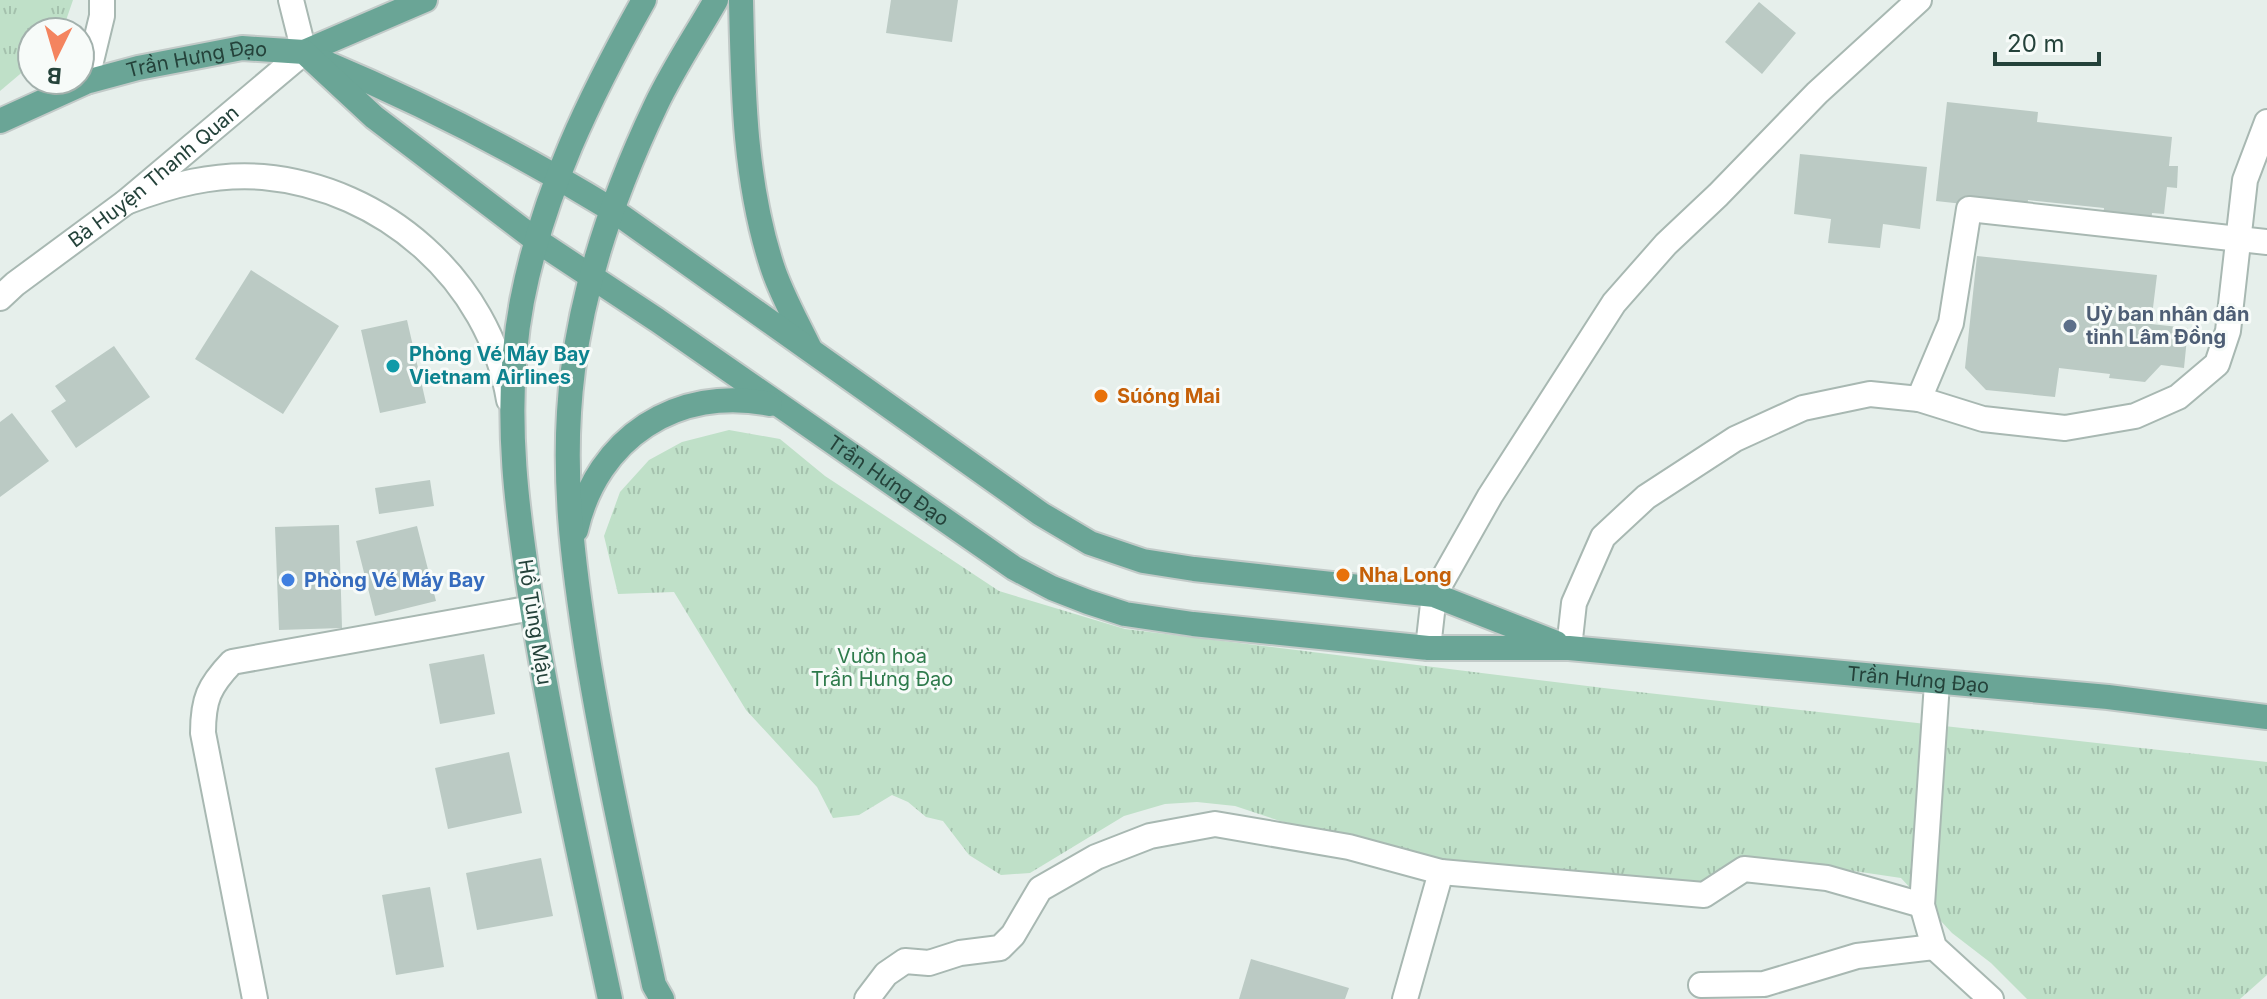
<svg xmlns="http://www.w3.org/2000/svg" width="2267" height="999" font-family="Inter,sans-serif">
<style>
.park{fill:url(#park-tufts)}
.building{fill:#bbcac4}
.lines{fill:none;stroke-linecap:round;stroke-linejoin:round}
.minor-casing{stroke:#a8b8b2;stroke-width:28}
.major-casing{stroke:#c2cac8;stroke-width:28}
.minor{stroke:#fff;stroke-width:24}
.major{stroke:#6aa596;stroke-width:24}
.service-dot{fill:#5c6f8a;stroke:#f7fbf9;stroke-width:3}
.culture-dot{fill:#0f9aa8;stroke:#f7fbf9;stroke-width:3}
.food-dot{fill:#e8710a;stroke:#f7fbf9;stroke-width:3}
.shop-dot{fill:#3f7fe0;stroke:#f7fbf9;stroke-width:3}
.labels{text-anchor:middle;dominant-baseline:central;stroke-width:6;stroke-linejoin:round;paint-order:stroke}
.street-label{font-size:20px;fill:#24423a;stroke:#f7fbf9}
.service-label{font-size:20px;font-weight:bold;fill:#4e5e75;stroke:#f7fbf9;text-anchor:start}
.culture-label{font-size:20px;font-weight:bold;fill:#0d838f;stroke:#f7fbf9;text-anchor:start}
.food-label{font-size:20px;font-weight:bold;fill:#c56008;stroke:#f7fbf9;text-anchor:start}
.shop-label{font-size:20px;font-weight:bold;fill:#366cbe;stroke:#f7fbf9;text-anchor:start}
.park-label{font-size:20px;fill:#2d7a4b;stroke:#f7fbf9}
</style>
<defs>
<pattern id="park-tufts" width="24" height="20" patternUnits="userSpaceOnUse" patternTransform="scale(2)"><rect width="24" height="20" fill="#bfe0c8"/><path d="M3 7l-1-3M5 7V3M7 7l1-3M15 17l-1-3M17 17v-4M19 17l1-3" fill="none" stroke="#a4c1ad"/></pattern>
</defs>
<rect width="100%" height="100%" fill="#e6efeb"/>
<!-- park -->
<path class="park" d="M0 0H73L62 32H32V64L0 91Z
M729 430 780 439 825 476 999 591 1125 629 1612 689 2267 762V975L2240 999H2027L1991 963 1952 933 1901 878 1767 858 1746 859 1703 884 1448 861 1280 821 1235 806 1197 802 1165 804 1124 816 1030 873 1001 875 969 855 943 821 926 817 908 802 892 795 859 815 833 818 817 787 746 710 674 592 618 594 604 536 620 492 649 460 682 442Z"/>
<!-- building -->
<path class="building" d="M891 0H958L952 42 886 33Z
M1759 2 1796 33 1762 74 1725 42Z
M1947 102 2038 112 2037 122 2172 137 2169 166H2178L2177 188 2167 187 2164 214 2152 213 2151 225 2103 219 2104 208 2028 200 2027 211 1936 201Z
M1800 154 1927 167 1920 229 1883 224 1880 248 1828 243 1831 219 1794 214Z
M1977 256 2157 275 2151 324 2188 328 2184 368 2161 365 2145 382 2109 378 2110 374 2059 368 2055 397 1986 390 1965 368Z
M251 270 339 326 283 414 195 359Z
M407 320 426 403 380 413 361 330Z
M114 346 150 397 76 448 51 411 66 401 55 386Z
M12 413 49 461 0 497V422Z
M430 480 434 506 379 514 375 488Z
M339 525 342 628 279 630 275 527Z
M417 526 436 601 375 616 356 541Z
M484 654 495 714 440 724 429 664Z
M509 752 522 813 448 829 435 768Z
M541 858 553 916 477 930 466 873Z
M430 887 444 967 396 975 382 895Z
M1251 959 1349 988 1345 999H1239Z"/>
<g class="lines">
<!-- minor casing -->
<g class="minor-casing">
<g id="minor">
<path d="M86 82 102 16V0"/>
<path d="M126 202C170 185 215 173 263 177 384 188 489 280 509 400"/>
<path id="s1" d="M0 298 15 284 126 202 304 52 291 0"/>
<path d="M1919 399 1951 323 1969 209 2267 242"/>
<path d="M1428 648 1434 595 1490 496 1614 303 1666 244 1718 195 1817 93 1919 0"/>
<path d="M1569 648 1574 603 1603 537 1646 497 1735 439 1803 408 1870 394 1919 399 1983 419 2065 428 2135 416 2178 397 2217 364 2228 331 2245 180 2267 122"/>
<path d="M1937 683 1922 905 1934 947 1991 999"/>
<path d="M1701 985 1764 984 1857 956 1934 947"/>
<path d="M255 999 203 733C203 699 209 686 232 662L532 608"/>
<path d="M867 999 886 974 905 961 929 963 960 953 1000 948 1013 935 1040 889 1096 857 1150 836 1215 824 1349 847 1441 872 1704 895 1744 869 1827 878 1922 905"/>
<path d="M1405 999 1441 872"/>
</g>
</g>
<!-- major casing -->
<g class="major-casing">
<g id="major">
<path d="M741 0C743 89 744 180 772 266 781 294 797 322 810 349"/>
<path d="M304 52 425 0"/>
<path d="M324 62C424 104 521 154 614 211L1041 514 1090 543 1143 561 1194 569 1434 595 1556 643"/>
<path id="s2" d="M0 121 86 82 138 68 242 48 304 52 374 117 536 240 657 320 1014 568 1052 588 1088 602 1125 614 1193 624 1428 648H1569L2108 697 2267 717"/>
<path d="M576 530C597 438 677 385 770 404"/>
<path d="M610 999C584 877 557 755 536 632 518 522 501 412 522 301 543 192 590 96 644 0"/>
<path d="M662 999 654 985C631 879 607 772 589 665 573 566 560 470 573 370 584 280 617 187 656 105 673 69 696 35 716 0"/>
</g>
</g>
<!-- minor -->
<use href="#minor" class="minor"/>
<!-- major -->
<use href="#major" class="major"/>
</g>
<!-- markers -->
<circle class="service-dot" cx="2070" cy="326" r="8"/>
<circle class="culture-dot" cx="393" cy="366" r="8"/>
<g class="food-dot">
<circle cx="1101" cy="396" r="8"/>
<circle cx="1343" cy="575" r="8"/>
</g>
<circle class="shop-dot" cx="288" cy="580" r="8"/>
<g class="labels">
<!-- street labels -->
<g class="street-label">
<text stroke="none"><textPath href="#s2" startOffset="208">Trần Hưng Đạo</textPath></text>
<text stroke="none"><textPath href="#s1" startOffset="196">Bà Huyện Thanh Quan</textPath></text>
<text stroke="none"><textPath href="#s2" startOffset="1042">Trần Hưng Đạo</textPath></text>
<text transform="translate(535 622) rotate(81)">Hồ Tùng Mậu</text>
<text stroke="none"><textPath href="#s2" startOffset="2112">Trần Hưng Đạo</textPath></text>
</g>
<!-- service labels -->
<g class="service-label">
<text x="2086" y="314">Uỷ ban nhân dân<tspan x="2086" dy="23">tỉnh Lâm Đồng</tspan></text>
</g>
<!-- culture labels -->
<g class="culture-label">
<text x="409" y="354">Phòng Vé Máy Bay<tspan x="409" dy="23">Vietnam Airlines</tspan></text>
</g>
<!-- food labels -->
<g class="food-label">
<text x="1117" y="396">Súóng Mai</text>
<text x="1359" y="575">Nha Long</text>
</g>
<!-- shop labels -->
<g class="shop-label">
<text x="304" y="580">Phòng Vé Máy Bay</text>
</g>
<!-- park labels -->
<g class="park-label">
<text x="882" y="656">Vườn hoa<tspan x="882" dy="23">Trần Hưng Đạo</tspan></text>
</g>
</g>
<!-- north arrow -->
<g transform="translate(56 56) rotate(185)"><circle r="38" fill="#f7fbf9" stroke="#a3b1ad" stroke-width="2"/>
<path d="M0-6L14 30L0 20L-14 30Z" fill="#f4845f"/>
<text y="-12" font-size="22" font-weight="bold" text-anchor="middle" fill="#24423a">B</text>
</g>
<!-- scale -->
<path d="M1995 52v12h104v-12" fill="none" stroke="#24423a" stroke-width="4"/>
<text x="2007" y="52" font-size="24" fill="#24423a" stroke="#f7fbf9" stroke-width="6" paint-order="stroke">20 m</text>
</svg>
